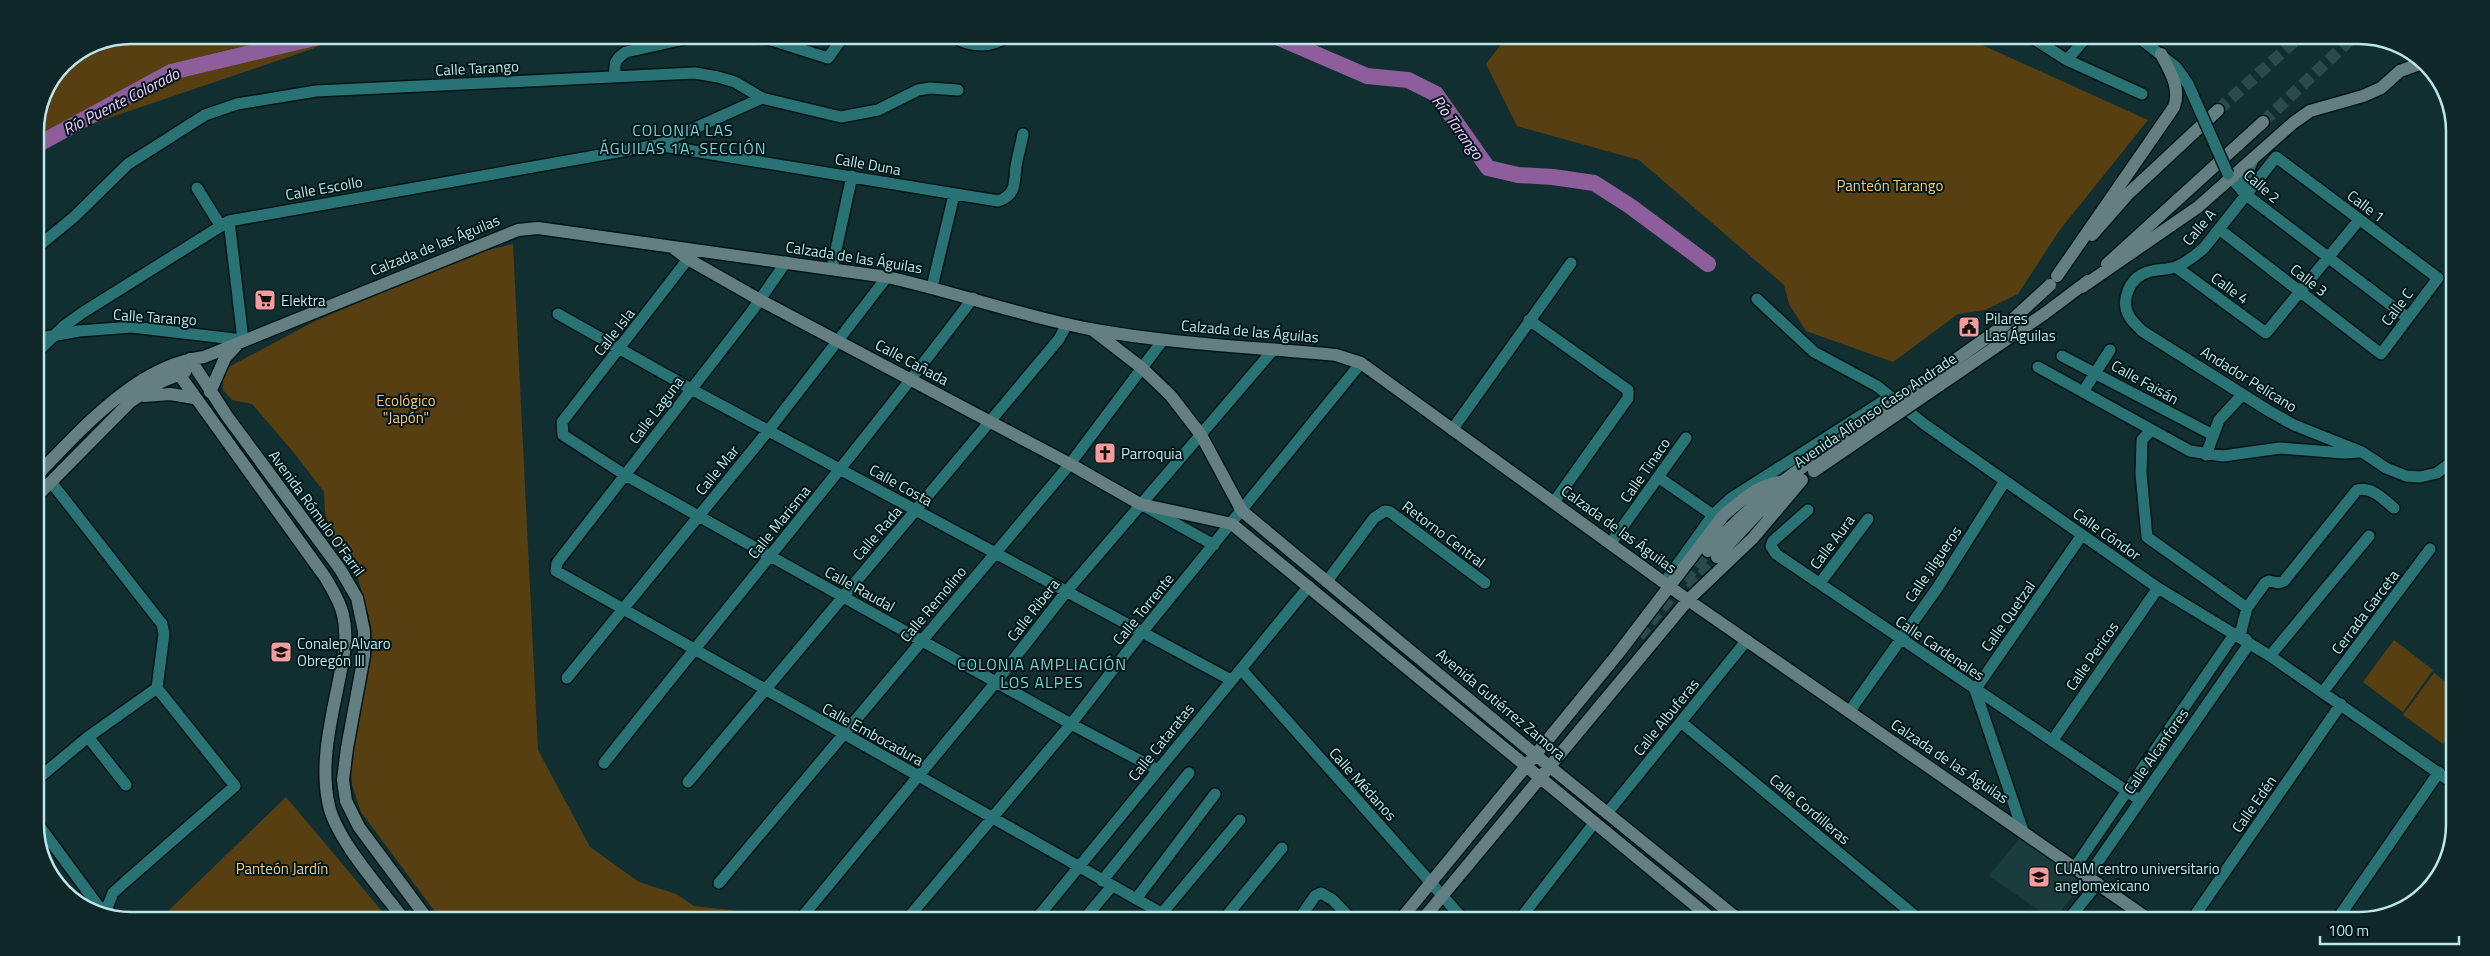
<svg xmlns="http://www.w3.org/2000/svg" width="2490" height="956" font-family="'Titillium Web',sans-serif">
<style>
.built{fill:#1a3c3d}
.green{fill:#583f12}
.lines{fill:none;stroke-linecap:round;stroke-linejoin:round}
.river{stroke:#8d5e9b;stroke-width:16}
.secondary-tunnel{stroke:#2b4a4b;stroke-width:12;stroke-dasharray:12 6;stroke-linecap:butt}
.street-casing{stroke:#001618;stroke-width:14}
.secondary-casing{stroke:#001618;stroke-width:15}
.street{stroke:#2a7375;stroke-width:11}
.secondary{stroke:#647f81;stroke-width:12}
.street-bridge-casing{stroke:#001618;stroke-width:14;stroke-linecap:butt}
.secondary-bridge-casing{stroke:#001618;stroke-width:15;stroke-linecap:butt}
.street-bridge{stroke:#2a7375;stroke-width:11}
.secondary-bridge{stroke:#647f81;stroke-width:12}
.labels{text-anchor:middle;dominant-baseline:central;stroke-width:4;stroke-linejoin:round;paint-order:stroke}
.street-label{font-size:15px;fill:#bce6e7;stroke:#001618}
.park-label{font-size:15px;fill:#f6c67b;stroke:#001618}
.poi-label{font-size:15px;fill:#bce6e7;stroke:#001618;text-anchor:start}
.water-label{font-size:16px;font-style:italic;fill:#f2cbfe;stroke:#001618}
.neighbourhood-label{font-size:16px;letter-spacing:1px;fill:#73d0d2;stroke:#001618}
.rim{fill:none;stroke:#bce6e7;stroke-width:2.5}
</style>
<rect width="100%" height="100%" fill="#112f30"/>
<!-- built -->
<path class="built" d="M2023 834 2089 877 2053 920 1989 876Z"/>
<!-- green -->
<path class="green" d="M131 35H342L312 49 35 143V125L63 63 94 42Z
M1506 38 1969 39 2148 120 2059 231 2018 294 1985 310 1958 314 1893 362 1806 331 1789 304 1784 285 1639 160 1517 126 1486 64Z
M513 244 538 750 590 847 639 882 676 894 694 906 738 911 746 917H439L361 812 352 785 351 763 373 646 371 626 358 578 332 538 325 512 324 492 295 454 252 404 232 400 223 390 222 377 229 367 315 321 476 253Z
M2394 640 2433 670 2403 712 2363 682Z
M2434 673 2451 686V734L2443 744 2403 715Z
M286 797 386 916H163Z"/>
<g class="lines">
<!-- river -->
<path class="river" d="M1279 38 1367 76 1408 80 1436 94 1488 168 1518 175 1553 177 1594 183 1630 206 1708 264
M35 146 171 72 327 35"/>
<!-- secondary-tunnel -->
<path class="secondary-tunnel" d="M2218 110 2296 40
M2263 122 2350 40
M1679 603 1717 557
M1639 636 1708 551"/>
<!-- street casing -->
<g class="street-casing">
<path id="street" d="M732 36 768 39 828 58 843 37
M954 37C969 47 991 48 1006 37
M2034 39 2067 60 2142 94
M2142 40 2176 67 2188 84
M82 51 114 38
M2067 60 2085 39
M615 76C614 63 615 59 626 52L698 36
M657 145 998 201C1017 195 1014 182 1016 166 1018 155 1021 145 1023 134
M2228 174 2245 194 2408 318
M197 188 220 225
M2245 194V179L2252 162
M2219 229 2381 354 2438 278 2276 157 2204 248C2196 255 2189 261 2178 266 2169 270 2157 269 2148 272 2130 277 2120 300 2129 316 2132 322 2138 326 2142 331L2269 411 2294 425 2362 452 2386 468 2406 476 2420 477 2437 473 2452 462
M35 249 74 217 128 164 205 115 237 104 316 91 695 73 718 77 735 82 762 98 841 117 878 110 918 90 930 88 958 90
M688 259 562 422 563 435 625 475 1071 724 1158 770
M786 262 752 311 557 563 556 571 1170 918
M2176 267 2266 333 2359 220
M832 268 852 176
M932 287 954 195
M1757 299 1814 352 1877 386 1924 424 2158 588 2270 656 2450 781
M558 314 691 389 1231 680
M1529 320 1628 390V398L1554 502
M35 339 79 331 132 327 243 340 229 221
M35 354 64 326 82 313 229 221 657 145 762 98
M2062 356 2213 435
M2038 367 2190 451 2223 456 2280 448 2344 453 2360 452
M2083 392 2110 350
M1452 430 1571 263
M2206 455 2219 420 2242 395
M1658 477 1713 515
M51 482 162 624 164 634 157 688 235 786 125 882 113 893 107 908
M1144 506 1214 545
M1808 510 1773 541 1771 546 1776 554 2140 800
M1611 543 1686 438
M1328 580 1374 518 1385 511 1390 512 1485 583
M1665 582 1713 515 1730 499 1890 397
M1820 583 1868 519
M2247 608 2265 583 2269 581 2278 583 2284 581 2357 490C2372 486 2384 500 2394 508
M2270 656 2369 536
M1241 669 1463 919
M567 678 768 431 887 277
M2323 692 2430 549
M1849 712 1938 587 2005 481
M1681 722 1920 920
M88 737 126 785
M2052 741 2158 588
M604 763C727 607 854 456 973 298
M35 781 88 737 157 688
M688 782 1059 339 1067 324
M1608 812 1747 640
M35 820 99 907 107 908 111 916
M2023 831 1975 690 2082 535
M2075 867 2233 636 2241 631 2247 608 2147 537 2141 474 2142 440 2151 430
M2088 876 2249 644 2246 639
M1102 881 1189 773
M719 883 1070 464 1163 340
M1136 899 1215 794
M802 917 996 682 1066 592 1274 349
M908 918 1071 724 1143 631 1361 363
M1037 918 1309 586
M1085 918 1112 886
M1158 918 1240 820
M1225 918 1282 848
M1299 919 1315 896 1321 893 1333 900 1351 919
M1520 919 1595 822
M2068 920 2098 883
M2191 921 2341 704
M2336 921 2439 772"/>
</g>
<!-- secondary casing -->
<g class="secondary-casing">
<path id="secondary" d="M2092 235 2128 194 2218 110
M672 247 688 259 760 300 1070 464 1140 504 1232 524 1713 920
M2107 264 2263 122
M2057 276 2174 107C2181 88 2170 71 2161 54
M2082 287 2198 207 2293 123 2310 111 2363 96 2381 88 2400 71 2422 63
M2044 314 2088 281
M1094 331 1142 368 1171 396 1201 435 1242 511 1549 766 1739 920
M190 359 227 416 340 569 357 598 364 631V656L347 748 343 780 346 801 359 827 426 917
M173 366 325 577C332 589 340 601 343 615 348 635 344 655 340 675 332 717 319 763 329 806 337 840 380 888 402 917
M210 392 225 358 237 345
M144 396 170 394 194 398
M35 477C80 431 136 365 204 357L518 230 538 228 887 277C955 292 1021 316 1090 329 1171 344 1254 347 1336 355L1361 363 1688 600 2151 921
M35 498 130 402 161 382 185 372
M1708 551C1738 518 1770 489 1807 464
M1717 557 1759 512 1791 487
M1401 919 1617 655 1723 516C1740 501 1757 486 1779 482
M1423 919 1688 600 1753 538 1802 480"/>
</g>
<!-- street -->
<use href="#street" class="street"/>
<!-- secondary -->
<use href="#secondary" class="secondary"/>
<!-- street-bridge casing -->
<g class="street-bridge-casing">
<path id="street-bridge" d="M2188 84 2228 174"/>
</g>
<!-- secondary-bridge casing -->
<g class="secondary-bridge-casing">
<path id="secondary-bridge" d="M1807 464 2012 320 2050 285
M1814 471 2044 314"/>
</g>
<!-- street-bridge -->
<use href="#street-bridge" class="street-bridge"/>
<!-- secondary-bridge -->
<use href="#secondary-bridge" class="secondary-bridge"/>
</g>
<!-- icons -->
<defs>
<g id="supermarket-square" transform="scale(1.125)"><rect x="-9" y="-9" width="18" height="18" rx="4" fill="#f59b9d" stroke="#001618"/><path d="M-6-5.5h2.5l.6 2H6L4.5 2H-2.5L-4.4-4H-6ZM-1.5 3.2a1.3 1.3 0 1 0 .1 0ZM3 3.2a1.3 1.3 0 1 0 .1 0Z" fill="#111"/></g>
<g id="civic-square" transform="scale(1.125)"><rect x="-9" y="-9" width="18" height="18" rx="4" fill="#f59b9d" stroke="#001618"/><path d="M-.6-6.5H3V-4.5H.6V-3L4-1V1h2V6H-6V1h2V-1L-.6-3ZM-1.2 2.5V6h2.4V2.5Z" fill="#111"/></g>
<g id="church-square" transform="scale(1.125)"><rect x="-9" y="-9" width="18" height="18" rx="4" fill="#f59b9d" stroke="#001618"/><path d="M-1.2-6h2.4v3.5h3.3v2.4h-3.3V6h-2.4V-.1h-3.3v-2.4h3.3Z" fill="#111"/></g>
<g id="university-square" transform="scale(1.125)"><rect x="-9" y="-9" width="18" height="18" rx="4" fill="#f59b9d" stroke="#001618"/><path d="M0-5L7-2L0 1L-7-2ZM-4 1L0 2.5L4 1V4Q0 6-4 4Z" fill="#111"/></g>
<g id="school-square" transform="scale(1.125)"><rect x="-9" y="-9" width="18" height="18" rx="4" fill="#f59b9d" stroke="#001618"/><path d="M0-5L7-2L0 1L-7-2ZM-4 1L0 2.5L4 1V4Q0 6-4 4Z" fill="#111"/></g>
</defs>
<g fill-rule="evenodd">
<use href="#supermarket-square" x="265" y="300"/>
<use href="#civic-square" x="1969" y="327"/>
<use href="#church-square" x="1105" y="453"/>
<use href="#university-square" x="281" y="652"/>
<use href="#school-square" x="2039" y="877"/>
</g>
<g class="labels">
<!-- street labels -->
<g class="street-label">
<text transform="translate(477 68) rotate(-3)">Calle Tarango</text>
<text transform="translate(868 164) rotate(10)">Calle Duna</text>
<text transform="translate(2262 186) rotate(41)">Calle 2</text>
<text transform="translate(324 188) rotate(-10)">Calle Escollo</text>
<text transform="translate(2366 206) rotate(37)">Calle 1</text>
<text transform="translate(2199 227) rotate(-50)">Calle A</text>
<text transform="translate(435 245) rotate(-22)">Calzada de las Águilas</text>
<text transform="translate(854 257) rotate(9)">Calzada de las Águilas</text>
<text transform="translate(2309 280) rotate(38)">Calle 3</text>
<text transform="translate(2230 288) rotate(36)">Calle 4</text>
<text transform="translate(2397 307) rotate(-53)">Calle C</text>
<text transform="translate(155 317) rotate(4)">Calle Tarango</text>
<text transform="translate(1250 331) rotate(5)">Calzada de las Águilas</text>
<text transform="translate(614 332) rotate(-52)">Calle Isla</text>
<text transform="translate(912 362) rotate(28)">Calle Cañada</text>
<text transform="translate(2249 379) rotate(32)">Andador Pelícano</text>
<text transform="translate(2145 382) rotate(29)">Calle Faisán</text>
<text transform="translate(656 410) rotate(-53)">Calle Laguna</text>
<text transform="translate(1875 410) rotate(-34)">Avenida Alfonso Caso Andrade</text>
<text transform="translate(717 470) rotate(-51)">Calle Mar</text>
<text transform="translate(1645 470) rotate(-55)">Calle Tinaco</text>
<text transform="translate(901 485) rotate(29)">Calle Costa</text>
<text transform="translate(317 513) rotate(54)">Avenida Rómulo O'Farril</text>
<text transform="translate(779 522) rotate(-51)">Calle Marisma</text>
<text transform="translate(1619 529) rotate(36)">Calzada de las Águilas</text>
<text transform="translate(877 533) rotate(-49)">Calle Rada</text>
<text transform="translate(1444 534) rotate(37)">Retorno Central</text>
<text transform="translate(2107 534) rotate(35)">Calle Cóndor</text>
<text transform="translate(1832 542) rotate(-53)">Calle Aura</text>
<text transform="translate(1933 564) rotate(-56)">Calle Jilgueros</text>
<text transform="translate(860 589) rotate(29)">Calle Raudal</text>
<text transform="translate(933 604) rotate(-50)">Calle Remolino</text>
<text transform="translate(1143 609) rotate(-51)">Calle Torrente</text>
<text transform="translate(1033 610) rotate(-52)">Calle Ribera</text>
<text transform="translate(2365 612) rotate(-53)">Cerrada Garceta</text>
<text transform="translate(2008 616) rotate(-55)">Calle Quetzal</text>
<text transform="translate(1940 648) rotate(34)">Calle Cardenales</text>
<text transform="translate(2092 656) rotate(-55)">Calle Pericos</text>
<text transform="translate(1501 704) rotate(40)">Avenida Gutiérrez Zamora</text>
<text transform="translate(1666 717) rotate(-51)">Calle Albuferas</text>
<text transform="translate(873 734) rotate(29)">Calle Embocadura</text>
<text transform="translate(1161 742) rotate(-51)">Calle Cataratas</text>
<text transform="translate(2156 751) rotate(-55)">Calle Alcanfores</text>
<text transform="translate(1950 761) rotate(34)">Calzada de las Águilas</text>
<text transform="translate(1363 784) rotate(48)">Calle Médanos</text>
<text transform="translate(2254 804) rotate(-55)">Calle Edén</text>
<text transform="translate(1810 809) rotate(40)">Calle Cordilleras</text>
</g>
<!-- park labels -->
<g class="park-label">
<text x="1890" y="185">Panteón Tarango</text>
<text x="406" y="400">Ecológico<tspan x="406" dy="17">"Japón"</tspan></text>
<text x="282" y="868">Panteón Jardín</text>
</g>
<!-- poi labels -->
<g class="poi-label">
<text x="281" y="300">Elektra</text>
<text x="1985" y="318">Pilares<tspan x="1985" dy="17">Las Águilas</tspan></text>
<text x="1121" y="453">Parroquia</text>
<text x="297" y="643">Conalep Alvaro<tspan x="297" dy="17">Obregón lll</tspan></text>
<text x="2055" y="868">CUAM centro universitario<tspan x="2055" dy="17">anglomexicano</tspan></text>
</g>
<!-- water labels -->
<g class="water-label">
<text transform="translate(121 101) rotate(-27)">Río Puente Colorado</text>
<text transform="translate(1458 127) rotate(54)">Río Tarango</text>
</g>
<!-- neighbourhood labels -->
<g class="neighbourhood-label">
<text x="683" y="130">COLONIA LAS<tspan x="683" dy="18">ÁGUILAS 1A. SECCIÓN</tspan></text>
<text x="1042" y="664">COLONIA AMPLIACIÓN<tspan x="1042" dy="18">LOS ALPES</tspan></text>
</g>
</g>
<!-- crop -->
<path d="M0 0H2490V956H0ZM131 44H2359A87 87 0 0 1 2446 131V825A87 87 0 0 1 2359 912H131A87 87 0 0 1 44 825V131A87 87 0 0 1 131 44Z" fill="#0f2729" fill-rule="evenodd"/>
<path class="rim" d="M131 44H2359A87 87 0 0 1 2446 131V825A87 87 0 0 1 2359 912H131A87 87 0 0 1 44 825V131A87 87 0 0 1 131 44Z"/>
<!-- scale -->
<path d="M2320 936v8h139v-8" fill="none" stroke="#bce6e7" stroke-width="2.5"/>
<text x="2328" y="936" font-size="15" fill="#bce6e7" stroke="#001618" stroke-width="4" paint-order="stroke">100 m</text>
</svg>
